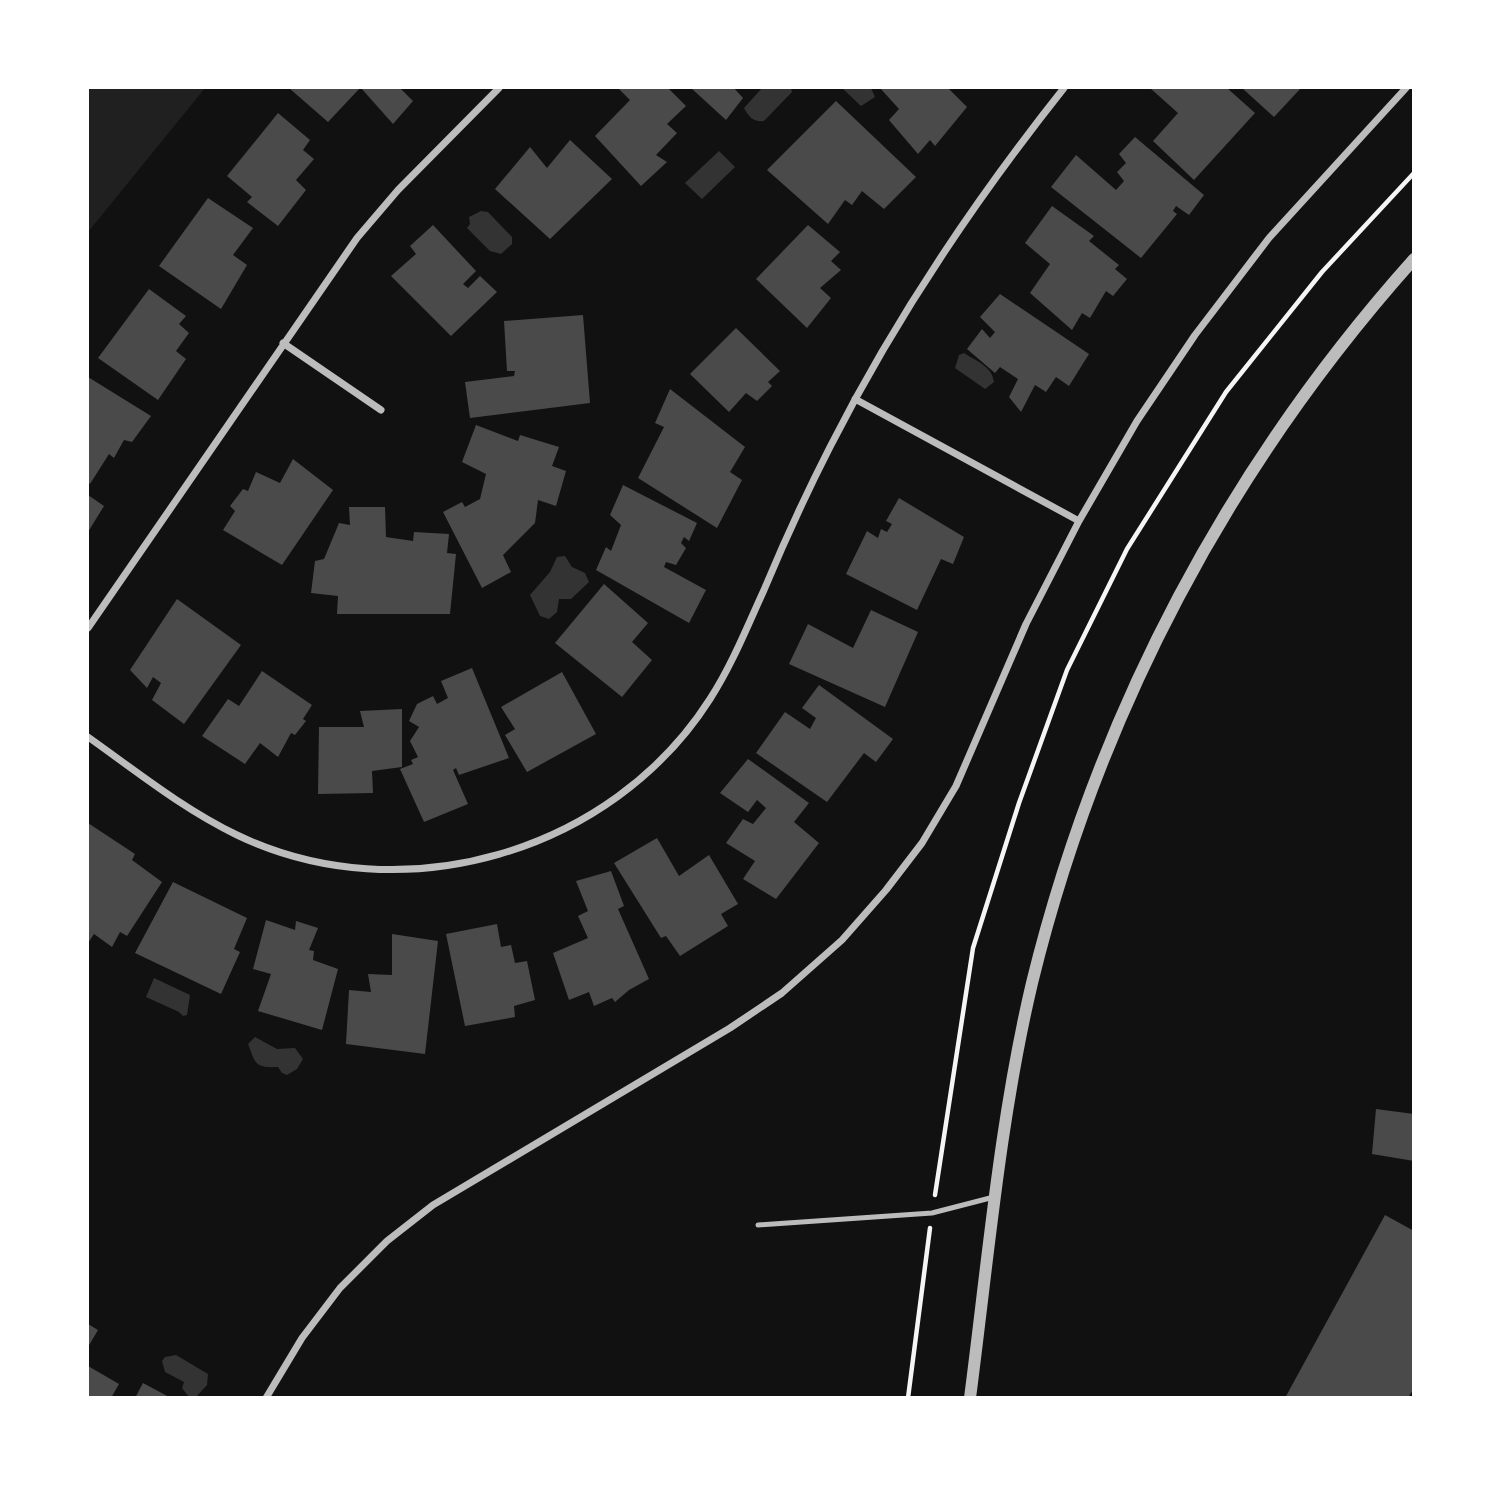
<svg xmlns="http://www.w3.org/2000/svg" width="1501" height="1485" font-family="Barlow,sans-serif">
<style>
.green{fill:#202020}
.water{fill:#333}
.building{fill:#4a4a4a}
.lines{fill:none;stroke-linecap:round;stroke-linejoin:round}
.path{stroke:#f5f5f5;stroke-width:4.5}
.service{stroke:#bcbcbc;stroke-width:5}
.minor{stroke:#bcbcbc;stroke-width:7}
.tertiary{stroke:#bcbcbc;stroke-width:12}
</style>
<rect width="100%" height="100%" fill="#111"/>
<!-- green -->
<path class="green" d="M88 88H205L88 232Z"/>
<!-- water -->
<path class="water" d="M762 88H791L792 92 764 121C753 122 749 117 744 108Z
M842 88H871L875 97 861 106Z
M719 151 735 167 702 199 685 183Z
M481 211 488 212 512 237V244L501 254 490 251 467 228 470 224 469 217Z
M964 353C976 361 992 366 994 382L985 389 955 368 959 355Z
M565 556 572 567 585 573 589 582 571 599H559L557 612 549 619 540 616 530 595 550 572 557 557Z
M154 978 190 995 187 1015 183 1016 179 1012 146 997Z
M255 1037 277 1049 295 1048 303 1059 297 1069 287 1075 282 1073 278 1067C254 1068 256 1064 248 1044Z
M176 1355 208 1374 207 1385 196 1397H189L182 1388 184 1382 165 1372 162 1361 165 1357Z"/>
<!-- building -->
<path class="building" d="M289 88H360L328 122Z
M361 88H400L413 101 393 124Z
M618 88H668L686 106 667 124 677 133 656 155 667 162 641 186 595 136 630 100Z
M691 88H734L743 98 726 120Z
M880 88H948L967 107 935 146 930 140 918 154 889 120 899 109Z
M1150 88H1227L1255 113 1194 180 1153 141 1178 113Z
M1242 88H1301L1274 117Z
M836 101 916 177 884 209 862 191 852 205 845 200 828 224 767 170Z
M278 113 310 140 303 150 314 159 296 180 306 190 278 226 247 202 252 197 227 176Z
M1135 137 1204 195 1189 215 1176 206 1173 211 1177 214 1141 258 1051 187 1076 155 1116 190 1124 181 1117 172 1126 163 1119 154Z
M570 140 612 179 550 239 495 189 530 147 547 168Z
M208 198 253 228 233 255 247 265 221 309 159 266Z
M1052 206 1094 236 1089 241 1119 265 1115 269 1127 279 1113 296 1106 291 1090 318 1082 313 1072 330 1030 293 1050 264 1025 243Z
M433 225 476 271 463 284 468 288 480 276 497 292 451 336 391 276 416 254 410 246Z
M808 225 840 252 831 261 841 270 820 288 831 298 807 328 756 279Z
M149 289 186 316 179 324 189 333 176 351 186 359 158 400 98 358Z
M1000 294 1089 354 1069 386 1056 377 1046 392 1035 385 1021 412 1009 397 1018 379 1000 367 995 373 967 349 982 329 990 338 995 332 980 317Z
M583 315 590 403 470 418 465 382 514 376 515 371H507L504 321Z
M736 328 780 371 768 382 772 386 757 401 746 393 729 412 690 374Z
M88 377 151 416 132 442 124 440 114 458 109 454 90 484 88 482Z
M670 389 745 447 730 472 742 480 717 528 638 478 664 427 655 423Z
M476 425 518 441 520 435 559 447 552 466 566 471 556 506 538 500 535 523 503 555 511 572 482 588 443 512 462 502 465 507 480 499 486 474 462 462Z
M293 459 333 490 282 565 223 530 235 511 230 506 243 489 248 491 256 472 280 483Z
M623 485 697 523 689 541 684 537 681 543 686 548 676 565 666 562 664 567 706 590 689 623 596 570 606 547 611 551 621 525 610 515Z
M88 495 104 506 88 532Z
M899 498 964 537 953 564 941 559 917 610 846 574 867 531 878 538 881 529 887 532 892 524 886 521Z
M349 507H385L386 537 413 541 414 532 449 534 447 553 456 554 450 614H337L338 596 311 593 315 561 324 559 339 523 350 525Z
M604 584 648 623 632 642 652 660 622 697 555 643Z
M177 599 241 645 184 724 152 700 161 683 153 677 147 688 130 670Z
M871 610 918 632 885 707 789 664 808 624 853 648Z
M472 668 509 758 459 775 456 768 453 770 468 804 424 822 400 769 413 764 411 760 418 757 410 741 419 727 409 721 417 704 433 696 437 704 448 698 441 681Z
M262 671 312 705 303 719 306 721 295 735 291 733 278 757 260 743 245 764 202 736 228 699 239 706Z
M562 672 596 734 527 772 505 735 515 729 501 707Z
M819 685 893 739 876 762 864 753 827 802 756 753 785 712 810 729 816 718 802 708Z
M402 709V767L372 771 373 793 318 794 319 727H364L360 711Z
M748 759 809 803 794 822 819 843 776 899 743 879 755 861 726 843 743 819 753 824 766 808 757 800 748 812 720 793Z
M88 823 135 854 132 860 162 882 127 936 120 932 112 947 94 934 88 943Z
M657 838 679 876 709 855 738 904 721 914 728 926 680 956 666 936 661 938 614 863Z
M611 871 624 906 618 909 649 979 629 990 615 1002 612 998 594 1006 589 992 569 1000 553 953 588 938 578 916 588 911 576 881Z
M173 882 247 918 234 949 240 952 221 994 135 953Z
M266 920 295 930 296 921 318 928 309 950 314 951 313 960 338 969 322 1030 258 1011 271 974 253 969Z
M497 924 501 947 511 945 515 963 527 961 535 1000 514 1006 515 1017 465 1026 446 934Z
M392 934 438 941 425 1054 346 1044 349 990 371 992 368 974 392 975Z
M1376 1109 1414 1114V1161L1372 1154Z
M1385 1215 1414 1231V1388L1408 1398H1285Z
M88 1324 98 1330 88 1347Z
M88 1366 119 1384 111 1398H88Z
M143 1383 171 1398H135Z"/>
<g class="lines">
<!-- path -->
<path class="path" d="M935 1195 973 948 1019 803 1067 670 1127 549 1226 392 1322 272 1414 173
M908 1398 930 1228"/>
<!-- service -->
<path class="service" d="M758 1225 932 1213 994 1197"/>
<!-- minor -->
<path class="minor" d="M283 343 381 410
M855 399 1079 521
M88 628 357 238 398 190 499 88
M88 737C136 771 183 809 237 835 402 914 612 853 710 699 732 665 747 627 764 590 784 542 806 494 830 447 895 319 975 200 1064 88
M266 1398 302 1338 340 1288 387 1241 433 1205 730 1028 782 993 842 940 886 890 922 843 956 786 1026 624 1079 521 1137 421 1195 335 1269 238 1406 88"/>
<!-- tertiary -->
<path class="tertiary" d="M970 1398C988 1260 1000 1118 1032 983 1098 713 1229 466 1414 259"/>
</g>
<!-- border -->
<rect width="1501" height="1485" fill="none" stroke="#ffffff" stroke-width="178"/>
</svg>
